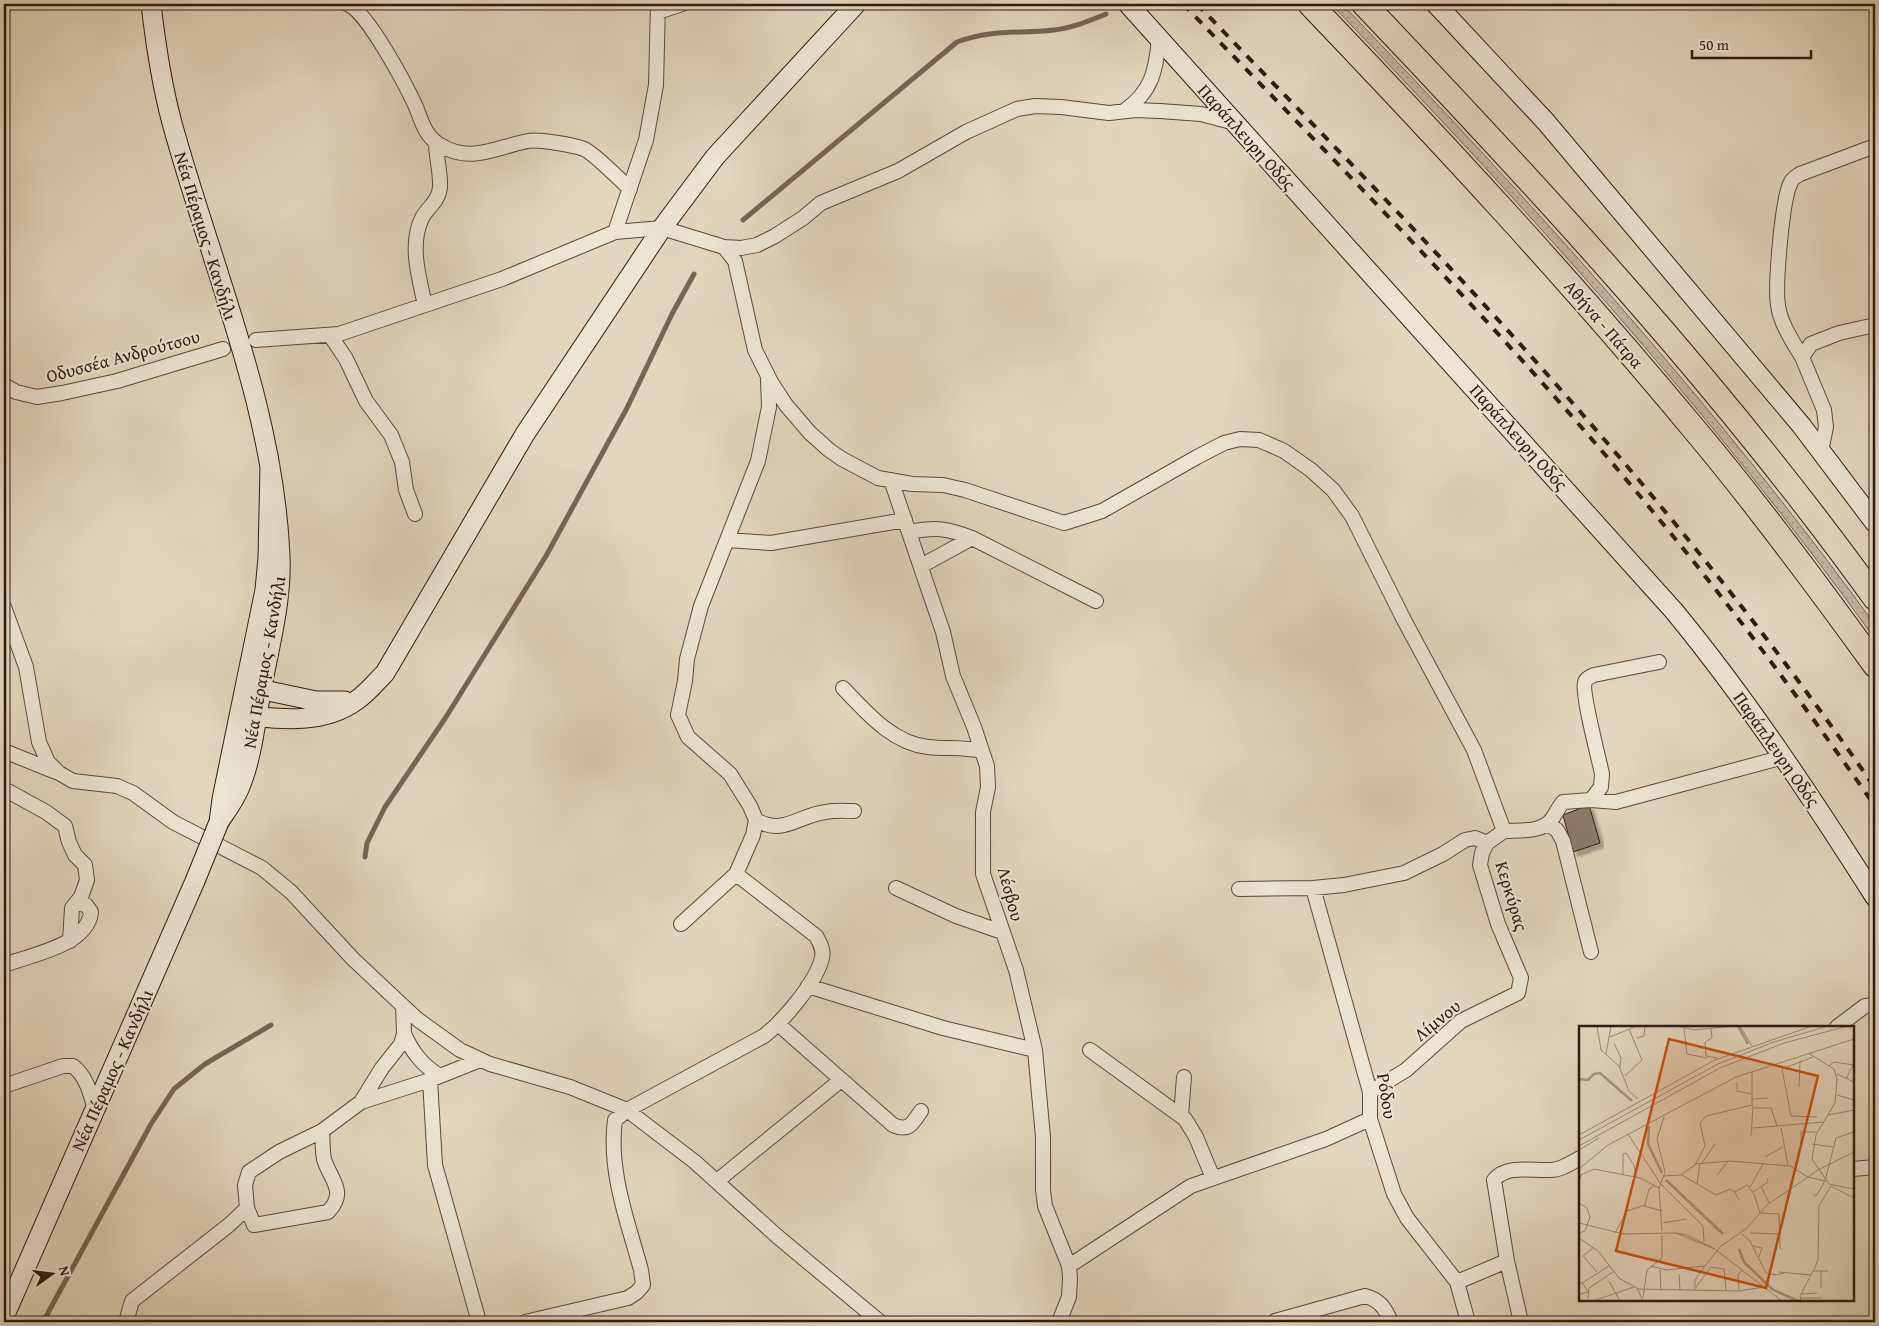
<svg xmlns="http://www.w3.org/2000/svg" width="1879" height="1326" font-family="'Gentium Book Plus',serif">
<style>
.grass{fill:url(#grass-dots);stroke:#7a6858}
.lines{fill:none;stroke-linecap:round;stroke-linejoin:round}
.stream{stroke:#776455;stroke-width:5}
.building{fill:#8d7b6a;stroke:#301911;filter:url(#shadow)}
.street-casing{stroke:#5d483c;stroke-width:16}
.secondary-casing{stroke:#301911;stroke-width:21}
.highway-casing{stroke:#301911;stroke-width:26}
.street{stroke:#ede4d4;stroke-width:14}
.secondary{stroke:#ede4d4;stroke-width:19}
.highway{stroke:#e3d6bd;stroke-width:24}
.rail{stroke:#301911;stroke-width:4;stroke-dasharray:9 9;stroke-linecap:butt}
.secondary-bridge-casing{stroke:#301911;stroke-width:21;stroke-linecap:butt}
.secondary-bridge{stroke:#ede4d4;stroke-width:19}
.labels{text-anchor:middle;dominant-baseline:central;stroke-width:4;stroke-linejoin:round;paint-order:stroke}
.street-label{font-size:18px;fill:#301911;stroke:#ede4d4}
.inset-river{fill:none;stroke:#a69683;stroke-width:2.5}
.inset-road{fill:none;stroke:#9b8a78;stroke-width:1}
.view{fill:#cc4f0d;fill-opacity:0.15;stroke:#cc4f0d;stroke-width:2.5}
.inset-edge{fill:none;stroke:#301911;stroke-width:2.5}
</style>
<defs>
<pattern id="grass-dots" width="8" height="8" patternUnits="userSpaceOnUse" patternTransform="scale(1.25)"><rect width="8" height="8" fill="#c5b6a0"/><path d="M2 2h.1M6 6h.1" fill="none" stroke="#aa9c89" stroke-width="1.8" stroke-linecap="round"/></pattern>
<filter id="shadow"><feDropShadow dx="4.5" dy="4.5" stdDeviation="1" flood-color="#0004"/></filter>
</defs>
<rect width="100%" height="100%" fill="#e3d6bd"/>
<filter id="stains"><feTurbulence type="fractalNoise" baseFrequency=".004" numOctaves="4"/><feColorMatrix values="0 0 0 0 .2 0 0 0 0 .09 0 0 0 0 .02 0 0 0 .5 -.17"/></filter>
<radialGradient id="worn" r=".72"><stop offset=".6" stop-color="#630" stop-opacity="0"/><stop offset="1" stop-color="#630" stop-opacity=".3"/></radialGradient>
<!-- grass -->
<path class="grass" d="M1331 4H1342C1531 201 1715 404 1875 625V639C1712 412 1524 205 1331 4Z"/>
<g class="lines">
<!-- stream -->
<path class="stream" d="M743 220 957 42C992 29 1019 34 1054 30 1072 28 1089 21 1106 14
M365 857 367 843 385 807 446 717 546 556 627 408 672 314 694 274
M43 1322 151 1124 174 1089 205 1064 271 1025"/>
</g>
<!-- building -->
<path class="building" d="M1589 805 1600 843 1573 852 1563 815Z"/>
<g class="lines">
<!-- street casing -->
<g class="street-casing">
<path id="street" d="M347 4C366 9 407 87 416 107 422 122 425 136 440 145 470 164 497 147 528 141 538 139 574 145 584 149 594 153 621 181 630 189
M658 12 682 4
M1124 111C1152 92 1156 70 1159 39
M615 232 646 140 656 85 658 4
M724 247 735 261 755 350 771 382 786 405 810 433 829 450 842 459 878 478 912 484 943 485 965 490 1064 523 1102 511 1197 457 1224 443 1240 439 1259 440 1284 451 1311 470 1333 490 1352 516 1404 620 1474 750 1504 831
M425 305C419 277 409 245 422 218 428 207 438 202 440 188 441 174 436 157 436 142
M330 335 346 359 366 401 391 435 402 462 406 490 415 514
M256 340 339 334 502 279 615 232 662 228 724 247 741 248 757 245 775 236 803 218 821 203 898 171 966 132 1017 109 1035 106 1061 107 1109 113 1136 110 1160 111 1201 114 1235 123
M1802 357C1793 342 1780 323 1778 305 1775 285 1782 198 1791 182 1792 179 1797 176 1800 174L1875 146
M4 385 16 392 37 397 62 393 117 381 223 349
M1821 451 1826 427 1824 410 1802 357 1811 344 1839 333 1875 325
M891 480 943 632 953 676 974 727 987 766 988 787 983 812V874L1016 970 1035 1050 1043 1137V1190L1045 1206 1069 1266 1070 1278 1069 1297 1059 1322
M909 532C936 527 947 528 972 538L1096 601
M727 540 771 543 905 520
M921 566 972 538
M4 607 26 667 39 742 48 762 59 773 73 781 117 786 133 793 173 822 262 868 291 892 353 959 417 1019 460 1050 490 1064 570 1087 627 1110 695 1162 778 1237 880 1322
M843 688C866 712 892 743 928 747 946 749 964 747 982 751
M4 751 56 772
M4 789 46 812 65 826 69 842 75 855 85 865 87 880 81 897 72 908 70 941
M1591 800 1601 787 1602 774C1599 759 1581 691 1585 682 1586 678 1590 677 1594 675L1659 662
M756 820C784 836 798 815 826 812 835 810 845 811 854 811
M1547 824 1557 830 1563 841 1591 952
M1504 831C1519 830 1542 833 1552 819 1556 813 1558 808 1563 802L1591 800 1616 802 1784 757
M736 874 753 835 756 820 750 806 730 774 688 737 678 715 685 681 687 659 701 606 758 461 769 407 768 380
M896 888 956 916 1002 932
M1313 888 1370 1092V1119L1394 1194 1407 1218 1457 1282 1468 1322
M1239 889 1313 888 1344 885 1404 873 1443 854 1465 840 1475 838 1487 843
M4 965C31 955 88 945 91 912L86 905 77 902
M808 986 943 1028 1035 1050
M778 1024 893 1125C909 1132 912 1124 921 1111
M1837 1027 1865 1006 1875 1005
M404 1034C413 1053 422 1065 440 1076
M1090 1050 1185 1119 1196 1137 1213 1178
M430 1080 435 1165 479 1322
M4 1086 63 1066H73C87 1077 90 1093 95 1110
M1370 1092 1406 1070 1461 1021 1518 993 1521 978 1498 924 1480 865 1482 853 1487 843 1504 831
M361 1102 430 1080 480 1060
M1181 1116 1184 1077
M1853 1169 1875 1167
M717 1181 841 1080
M247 1208 254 1225 328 1212C348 1191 330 1180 324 1159 322 1150 323 1140 322 1131
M1069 1266 1191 1186 1326 1139 1370 1119
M1457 1282 1507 1261
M1275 1321 1365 1296C1380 1300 1385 1308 1391 1322
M126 1322 132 1301 229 1225 247 1208 245 1185 249 1172 279 1152 322 1131 361 1102 382 1068 401 1044 404 1034 403 1006
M525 1322 628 1298 637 1292 643 1285 641 1270C628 1222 608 1171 615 1120L627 1110 764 1036C783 1021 816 983 822 958 824 950 820 943 816 936L736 874 681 924
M1521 1322 1507 1261 1494 1180C1507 1164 1532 1171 1551 1170 1561 1170 1571 1163 1580 1158"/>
</g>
<!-- secondary casing -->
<g class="secondary-casing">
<path id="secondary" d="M151 4C156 48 163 94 176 137 215 275 274 411 280 556 282 599 270 644 262 686 256 718 252 760 239 789 234 801 226 811 219 822L222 799 265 590 268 558 270 466
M1128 4 1674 611C1748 701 1812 798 1875 897
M1436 4 1546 122 1801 425 1875 523
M249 687 316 701H345
M245 715C282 720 324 724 357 700 367 693 376 682 385 673L525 434 662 228 715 157 856 4
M4 1317 195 881"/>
</g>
<!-- highway casing -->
<g class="highway-casing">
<path id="highway" d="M1310 4C1442 142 1572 282 1694 429 1758 505 1817 585 1875 665
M1364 4C1544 193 1722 386 1875 598"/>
</g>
<!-- street -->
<use href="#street" class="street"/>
<!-- secondary -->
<use href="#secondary" class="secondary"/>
<!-- highway -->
<use href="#highway" class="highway"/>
<!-- rail -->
<path class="rail" d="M1183 4C1343 170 1507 334 1654 513 1732 607 1805 706 1875 806
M1197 4C1282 93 1369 181 1453 271 1605 434 1749 605 1875 788"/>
<!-- secondary-bridge casing -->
<g class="secondary-bridge-casing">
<path id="secondary-bridge" d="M195 881 219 822"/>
</g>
<!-- secondary-bridge -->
<use href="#secondary-bridge" class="secondary-bridge"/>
</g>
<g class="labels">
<!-- street labels -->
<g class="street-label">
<text transform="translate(1247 137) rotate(48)">Παράπλευρη Οδός</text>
<text transform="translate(206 236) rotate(73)">Νέα Πέραμος - Κανδήλι</text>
<text transform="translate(1604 324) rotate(49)">Αθήνα - Πάτρα</text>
<text transform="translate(123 356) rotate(-15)">Οδυσσέα Ανδρούτσου</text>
<text transform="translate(1519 437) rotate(48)">Παράπλευρη Οδός</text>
<text transform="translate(264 662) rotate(-80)">Νέα Πέραμος - Κανδήλι</text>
<text transform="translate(1777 749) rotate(55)">Παράπλευρη Οδός</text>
<text transform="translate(1011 894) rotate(75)">Λέσβου</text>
<text transform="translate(1512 896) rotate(73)">Κερκύρας</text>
<text transform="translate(1437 1020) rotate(-39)">Λίμνου</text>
<text transform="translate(112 1070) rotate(-66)">Νέα Πέραμος - Κανδήλι</text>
<text transform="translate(1387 1096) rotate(81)">Ρόδου</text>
</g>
</g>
<!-- overview -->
<g transform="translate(1579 1026)">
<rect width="275" height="275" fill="#e3d6bd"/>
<path class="inset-river" d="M159 0 169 18M0 53 9 54 15 48 21 47 53 75M70 100 69 118 83 147M87 154 144 208M160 223 165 236 193 263 219 275"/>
<path class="inset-road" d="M18 0 22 24 40 40 50 65 59 73M99 0 115 4 154 0M161 0 173 20M105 2 108 28 128 32M132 3 133 12 126 16 127 30 138 32M31 11 58 0M58 12 65 10 66 0M35 17 42 32 41 41M229 27 255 43 258 53 256 77 237 109 233 133 250 158 275 163M27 28 32 0M234 31 203 43 212 90 238 91M250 40 255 36 275 39M173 46V79M258 48 275 56M46 50 63 34 50 3M267 53 274 39M158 56V65L172 68M220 61 221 35M258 69 275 74M173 73 189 72M173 79 176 82H192L198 100M249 89 275 84M174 102 244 96M202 102 209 139M49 108 81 157 124 200 125 216M0 109 136 34 233 0M172 110 174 81M0 114 139 38 195 16 249 0M222 118V106H238M233 118 254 121M0 120 141 42 205 17 269 0M0 124 20 112M186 131 204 121M123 137 136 118M116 138 151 135 211 140 229 151 246 155M0 143 29 119 157 51 275 13M44 149V128L47 127 55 139 57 151M103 149 137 169 151 163 156 166M138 149 149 135M85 150 102 149 116 139 126 120 121 97 127 90 173 79M0 156 2 149 15 143 61 152 80 162M118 158 121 137M182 160 190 177M252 160 275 172M171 161 184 138M174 166 189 156 188 152M234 168 237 170 246 155 257 112 275 106M160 174 156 166 168 159 175 168 181 187 200 188 201 223M0 177 8 182 11 191 6 205 0 207M65 180 83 185M0 197 44 208 92 207H97L108 209 136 223 97 207M84 197 107 193M83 205 80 162 86 146 78 113 85 91M36 207 48 185 66 179 70 163 76 159M171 207 201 208M163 208 171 215 187 247 197 249 205 247M0 212 19 225 40 252 58 262 64 275M174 220 183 222 180 231M15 221 4 230 18 246M137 224 203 275M72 240 87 244 126 240 142 220 168 202 188 179 239 144 275 126M145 243 147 264M81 244 82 265M235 244 239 234 240 180 252 160M242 245V262M200 246 232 249M100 248 101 265M30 255 41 275M0 259 30 240M116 262V254L125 241M58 263 160 265 185 261M115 264 132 241 145 243M160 264 159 248 163 245M1 268 9 266 3 256M222 268 238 267M9 272 10 262 34 246M64 272 68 244 83 232V209M222 272H243M14 275 55 261M222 275 221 270 234 245H249"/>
<path class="view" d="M90 13 239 50 187 262 37 225Z"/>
<rect width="275" height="275" class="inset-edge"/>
</g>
<!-- margin -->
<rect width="1879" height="1326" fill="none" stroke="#e3d6bd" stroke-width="20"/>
<rect x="5" y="5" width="1869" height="1316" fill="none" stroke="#301911" stroke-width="2.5"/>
<rect x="10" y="10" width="1859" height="1306" fill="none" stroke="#301911"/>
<!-- north arrow -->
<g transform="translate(52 1274) rotate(76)" stroke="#ede4d4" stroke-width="4" paint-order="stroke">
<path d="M0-4L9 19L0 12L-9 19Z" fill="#301911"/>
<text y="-8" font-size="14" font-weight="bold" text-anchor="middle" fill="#301911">N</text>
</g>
<!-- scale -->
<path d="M1692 50v8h119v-8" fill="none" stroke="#301911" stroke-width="2.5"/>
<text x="1699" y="50" font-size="15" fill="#301911" stroke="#ede4d4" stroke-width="4" paint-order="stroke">50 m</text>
<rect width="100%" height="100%" filter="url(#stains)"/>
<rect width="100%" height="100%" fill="url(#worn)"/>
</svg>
